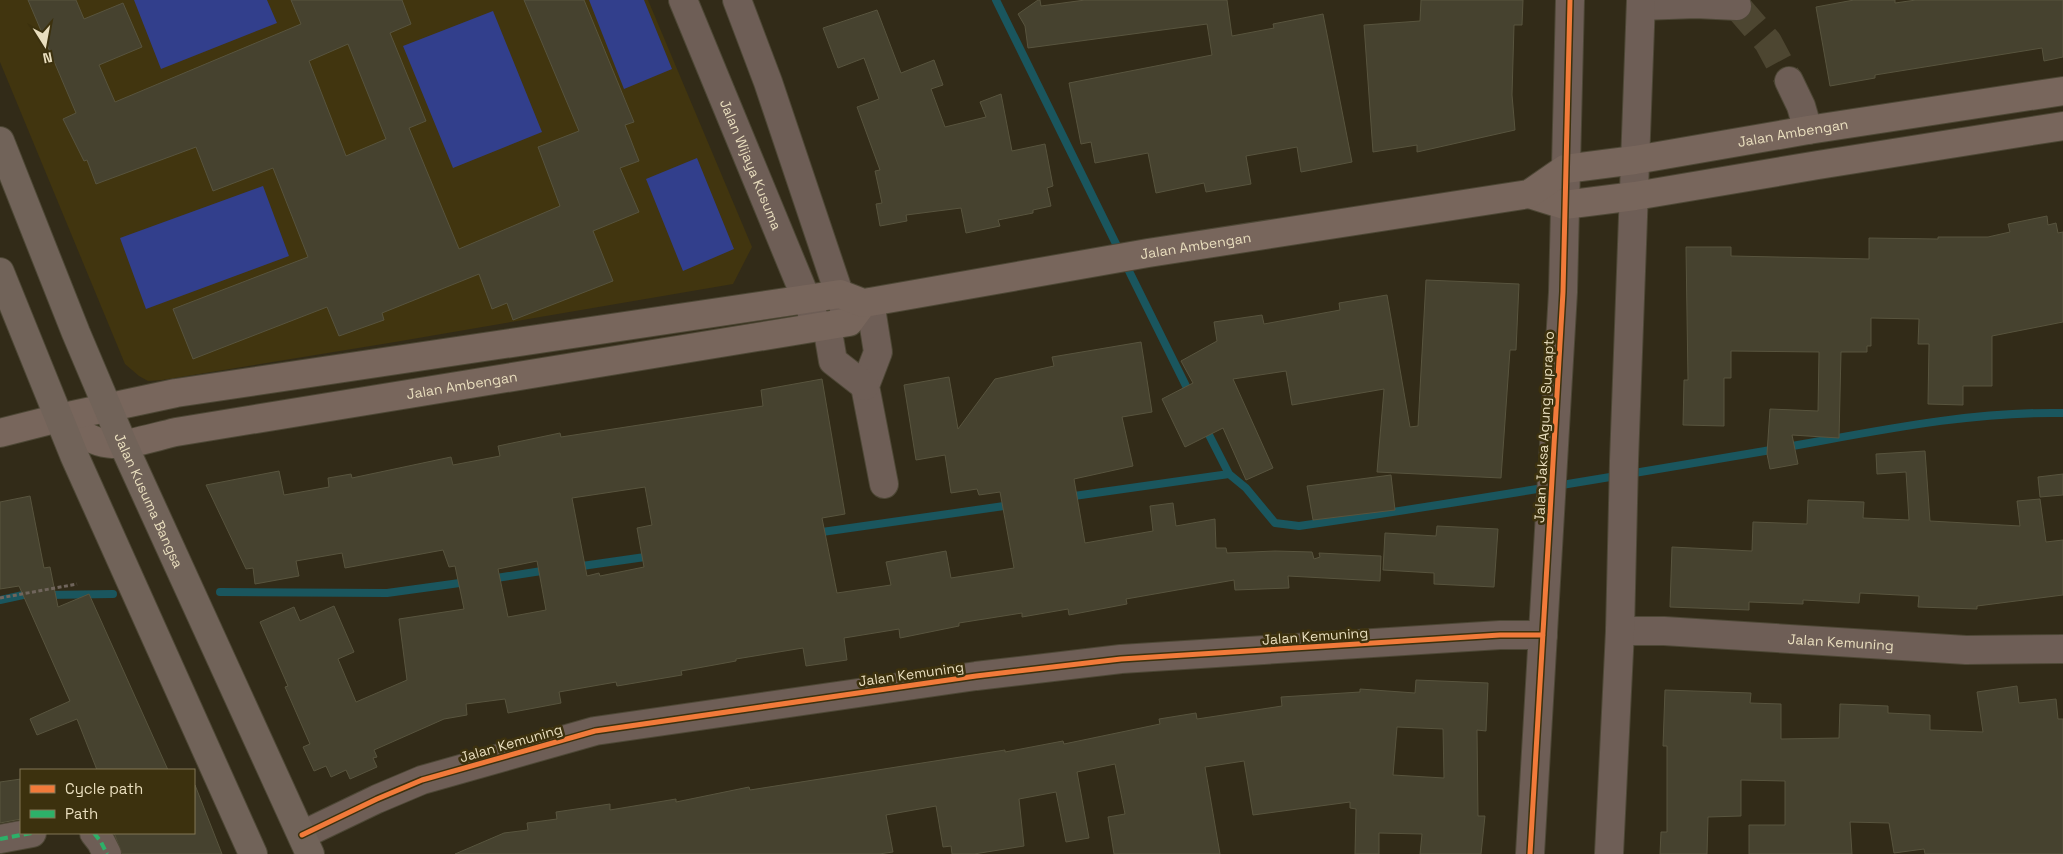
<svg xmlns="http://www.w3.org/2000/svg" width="2063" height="854" font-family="'Space Grotesk',sans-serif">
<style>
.built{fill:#41350f}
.green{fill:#323f8c}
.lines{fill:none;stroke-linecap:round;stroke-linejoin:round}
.stream{stroke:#1a565e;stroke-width:8}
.building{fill:#46422f;stroke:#58543e;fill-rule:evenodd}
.minor-tunnel{stroke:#4d4631;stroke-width:28;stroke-dasharray:28 14;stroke-linecap:butt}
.minor-casing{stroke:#4d4735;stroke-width:30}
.major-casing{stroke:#4d4735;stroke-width:30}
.highway-casing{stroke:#4d4735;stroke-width:30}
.path{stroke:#70655c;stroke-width:3;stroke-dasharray:4 2.5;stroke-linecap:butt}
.minor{stroke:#6e5e56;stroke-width:28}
.major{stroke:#78665c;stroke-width:28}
.highway{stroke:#716359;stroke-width:28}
.quiet{stroke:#2db169;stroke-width:4;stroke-dasharray:8 4;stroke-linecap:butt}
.cycleway-casing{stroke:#3c310e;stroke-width:8}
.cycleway{stroke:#f17a3a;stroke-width:5}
.labels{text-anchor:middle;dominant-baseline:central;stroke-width:5;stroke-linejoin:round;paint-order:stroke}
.street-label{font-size:14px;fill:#e9debe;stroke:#3c310e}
</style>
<rect width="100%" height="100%" fill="#322b18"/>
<!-- built -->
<path class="built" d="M0 0H648L752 247 733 284 395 342 162 380 148 381 139 376 125 364 0 62Z"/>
<!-- green -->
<path class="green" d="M134 0H267L277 23 161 69Z
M589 0H644L672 69 624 89Z
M493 11 542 132 453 168 403 46Z
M697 158 734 249 683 271 646 179Z
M263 186 289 256 146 309 120 238Z"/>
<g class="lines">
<!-- stream -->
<path class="stream" d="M996 0 1120 252
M1125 263 1191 396
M1205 427 1229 474 1246 488 1275 523 1299 526C1453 504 1606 478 1759 452 1859 435 1961 411 2063 413
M1067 497 1229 474
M815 533 1011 505
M575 567 652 556
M490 579 548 570
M220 592 387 593 467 582
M46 595 113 594
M0 600 23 595H32"/>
</g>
<!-- building -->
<path class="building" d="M28 0H76L84 19 123 3 142 47 99 65 115 102 301 24 291 0H402L411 24 390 33 426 121 409 128 459 249 560 206 538 147 579 131 524 0H584L634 122 625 125 639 161 620 168 639 212 593 231 613 281 513 320 507 303 492 309 479 274 382 313 384 320 339 336 327 307 193 359 173 309 308 257 273 168 213 191 196 147 96 184 87 160 84 161 63 119 76 113ZM348 44 386 139 346 156 309 61Z
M1038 0H1040L1041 6 1085 0H1227L1232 36 1274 28 1273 24 1323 14 1352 162 1301 172 1297 147 1246 156 1251 184 1206 192 1204 183 1156 193 1148 153 1095 163 1091 142 1081 144 1069 83 1212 55 1207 24 1028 48 1025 26 1018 14Z
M1421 0H1523L1522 25H1514L1512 95 1515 130 1417 152V145L1373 152 1364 25 1420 21Z
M1854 0H1895V3L1916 0H2063V57L2044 61 2042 48 1875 75V78L1830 86 1816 7Z
M877 10 901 73 934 60 943 85 931 89 945 127 986 117 980 102 1001 94 1012 151 1045 144 1053 186 1047 188 1051 206 1033 210V213L998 220 1000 226 966 233 961 208 906 215 907 221 880 226 876 204 882 203 875 171 880 170 857 107 879 99 864 58 838 68 823 28Z
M2047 216 2048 225 2056 223 2058 233 2063 232V322L1992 336V386H1963V405L1928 404 1929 344H1918L1919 319 1871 318V346H1867V352H1841L1839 438 1792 435 1798 464 1770 469 1767 454 1770 409 1818 411 1819 352 1731 351V378H1724V426L1683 425 1684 380H1688L1686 247H1731V256L1869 259V238L1938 239V237H1988L2010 232 2008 224Z
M1426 280 1519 284 1516 350H1510L1501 478 1377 472 1384 389 1292 405 1286 371 1233 379 1273 468 1246 480 1223 428 1185 447 1162 399 1193 383 1181 361 1217 341 1214 322 1262 315 1264 324 1340 310 1339 303 1387 295 1410 427 1418 426Z
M1141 342 1152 412 1122 417 1133 466 1074 479 1085 543 1153 531 1150 506 1173 503 1176 526 1215 519 1216 548H1226L1227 553 1275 551 1312 552 1314 559 1320 557 1319 553 1381 556 1380 581 1288 576 1289 588 1235 590 1234 580 1126 599 1127 604 1069 615 1068 609 1022 617V613L959 623V626L900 638 899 629 844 638 847 660 806 666 803 648 736 659V661L681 671 682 675 617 686 616 682 559 692 561 703 508 713 505 699 466 704 467 715 444 719 374 750 377 757 373 758 377 767 350 779 346 770 331 777 326 766 314 771 303 747 310 744 285 687 288 686 260 622 294 607 300 621 334 606 354 652 338 659 356 702 407 680 399 619 464 609 455 566 449 567 443 550 345 568 342 553 296 561 299 576 255 584 253 568 246 569 206 485 279 471 284 495 329 487 328 478 351 474 352 478 451 457 453 465 500 456 498 446 560 433 561 437 763 406 761 390 822 379 845 514 822 518 837 593 891 585 886 562 946 551 951 578 1014 568 1000 492 979 495 977 489 951 493 945 455 916 460 904 385 949 377 958 429 995 379 1054 366 1052 357ZM645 487 652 525 637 528 644 567 600 576 599 573 587 576 572 498ZM537 561 546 610 508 617 498 569Z
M1925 451 1930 521 2020 526 2017 501 2040 499 2046 542 2063 540V595L1977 606V609L1918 607 1919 596 1860 593 1859 603 1803 600V604L1749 602V610L1670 607 1672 547 1752 551 1753 522 1807 524 1808 500 1864 502 1863 518 1909 520 1906 472 1877 474 1876 454Z
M2063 474V495L2040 497 2038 477Z
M1391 475 1395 510 1313 520 1307 486Z
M30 496 44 568 50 567 58 607 89 594 168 770H97L77 719 37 735 30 719 70 701 19 586 0 589V502Z
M1437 526 1498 529 1494 587 1434 584V573L1383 570 1385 533 1436 536Z
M1416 680 1488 683 1486 731 1477 730 1478 816H1485L1481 854H1420L1422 834 1379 833V854H1355L1356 809 1350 808V802L1253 815 1244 761 1205 767 1220 854H1114L1108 817 1125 814 1115 764 1077 772 1089 838 1066 842 1056 792 1019 799 1024 846 974 854H952L951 846 943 847 936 806 886 815 893 852 879 854H455L504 833 528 830 527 823 557 819 556 812 610 804V810L676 799V802L749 787 750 790 1005 750V752L1063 741 1064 744 1160 724 1159 719 1196 713 1197 719 1282 706 1281 697 1360 692V689L1415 693ZM1397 727 1443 729 1444 778 1393 775Z
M2017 686 2019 703 2056 699 2058 719H2063V854H1925L1924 849 1894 853 1889 823 1850 822 1852 854H1749V825H1785V781L1741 780V816L1708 817 1707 854H1660L1661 832H1667V746H1663L1665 690 1751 693 1750 703 1781 704V739L1839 738 1840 704 1888 706V713L1930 715V730L1983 732 1977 692Z
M21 779V819L0 823V782Z
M195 785 222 854H122L114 833H194Z"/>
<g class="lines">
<!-- minor-tunnel -->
<path class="minor-tunnel" d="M1737 6 1768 42 1789 81"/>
<!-- minor casing -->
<g class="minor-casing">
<g id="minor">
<path id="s1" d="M683 0 815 320"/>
<path d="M737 0 768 82 847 317"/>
<path d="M1641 6 1696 4 1737 6"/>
<path d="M1789 81 1801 106 1808 130"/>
<path d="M870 302 878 352 865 386 884 484"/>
<path d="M827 326 833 361 865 386"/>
<path id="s2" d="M1620 631H1664L1966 650 2063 649"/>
<path d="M94 833 101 842 107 854"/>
<path d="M302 835 377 799 422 780 595 731 976 676 1121 659 1500 635H1543"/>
<path d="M0 839 32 833"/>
<path d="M1530 854 1563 292 1570 0"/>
<path d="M1609 854 1620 631 1624 461 1641 0"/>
</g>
</g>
<!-- major casing -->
<g class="major-casing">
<g id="major">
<path d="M1529 194 1564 205 1635 196 1818 165 2063 126"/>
<path id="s3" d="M59 418C105 456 122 445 176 432L849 322 863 303"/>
<path id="s4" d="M0 433 59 418 176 393 840 294 863 303 870 302 1148 253 1529 194 1565 169 1635 160 1808 130 2063 91"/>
</g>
</g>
<!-- highway casing -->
<g class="highway-casing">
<g id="highway">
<path id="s5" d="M0 141 76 333 123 444 310 854"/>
<path d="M0 272 74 455 253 854"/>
</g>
</g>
<!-- path -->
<path class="path" d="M0 598 77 584"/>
<!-- minor -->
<use href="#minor" class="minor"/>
<!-- major -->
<use href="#major" class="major"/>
<!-- highway -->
<use href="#highway" class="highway"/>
<!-- quiet -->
<path class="quiet" d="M94 833 101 842 107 854
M0 839 32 833"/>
<!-- cycleway casing -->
<g class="cycleway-casing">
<path id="cycleway" d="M302 835 377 799 422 780 595 731 976 676 1121 659 1500 635H1543
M1530 854 1563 292 1570 0"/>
</g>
<!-- cycleway -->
<use href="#cycleway" class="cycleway"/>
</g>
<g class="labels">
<!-- street labels -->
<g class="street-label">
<text stroke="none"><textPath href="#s4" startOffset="1826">Jalan Ambengan</textPath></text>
<text stroke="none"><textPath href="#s1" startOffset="178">Jalan Wijaya Kusuma</textPath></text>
<text stroke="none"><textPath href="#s4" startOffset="1214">Jalan Ambengan</textPath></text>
<text stroke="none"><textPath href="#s3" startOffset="415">Jalan Ambengan</textPath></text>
<text transform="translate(1544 427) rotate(-87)">Jalan Jaksa Agung Suprapto</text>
<text stroke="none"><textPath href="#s5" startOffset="389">Jalan Kusuma Bangsa</textPath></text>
<text transform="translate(1315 636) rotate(-4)">Jalan Kemuning</text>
<text stroke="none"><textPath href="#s2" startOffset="221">Jalan Kemuning</textPath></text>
<text transform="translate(911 674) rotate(-8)">Jalan Kemuning</text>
<text transform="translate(511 743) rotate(-16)">Jalan Kemuning</text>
</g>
</g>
<!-- legend -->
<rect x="20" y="769" width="175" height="65" fill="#3c310e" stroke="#817654"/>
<rect x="30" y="785" width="25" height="8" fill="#f17a3a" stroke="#817654"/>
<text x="65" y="794" font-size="15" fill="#e9debe">Cycle path</text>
<rect x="30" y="810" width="25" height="8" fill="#2db169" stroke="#817654"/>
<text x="65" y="819" font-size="15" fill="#e9debe">Path</text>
<!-- north arrow -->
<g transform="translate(45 45) rotate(169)" stroke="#3c310e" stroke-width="4" paint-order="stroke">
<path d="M0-4L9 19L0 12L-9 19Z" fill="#e9debe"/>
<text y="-8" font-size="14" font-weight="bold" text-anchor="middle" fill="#e9debe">N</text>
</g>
</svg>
